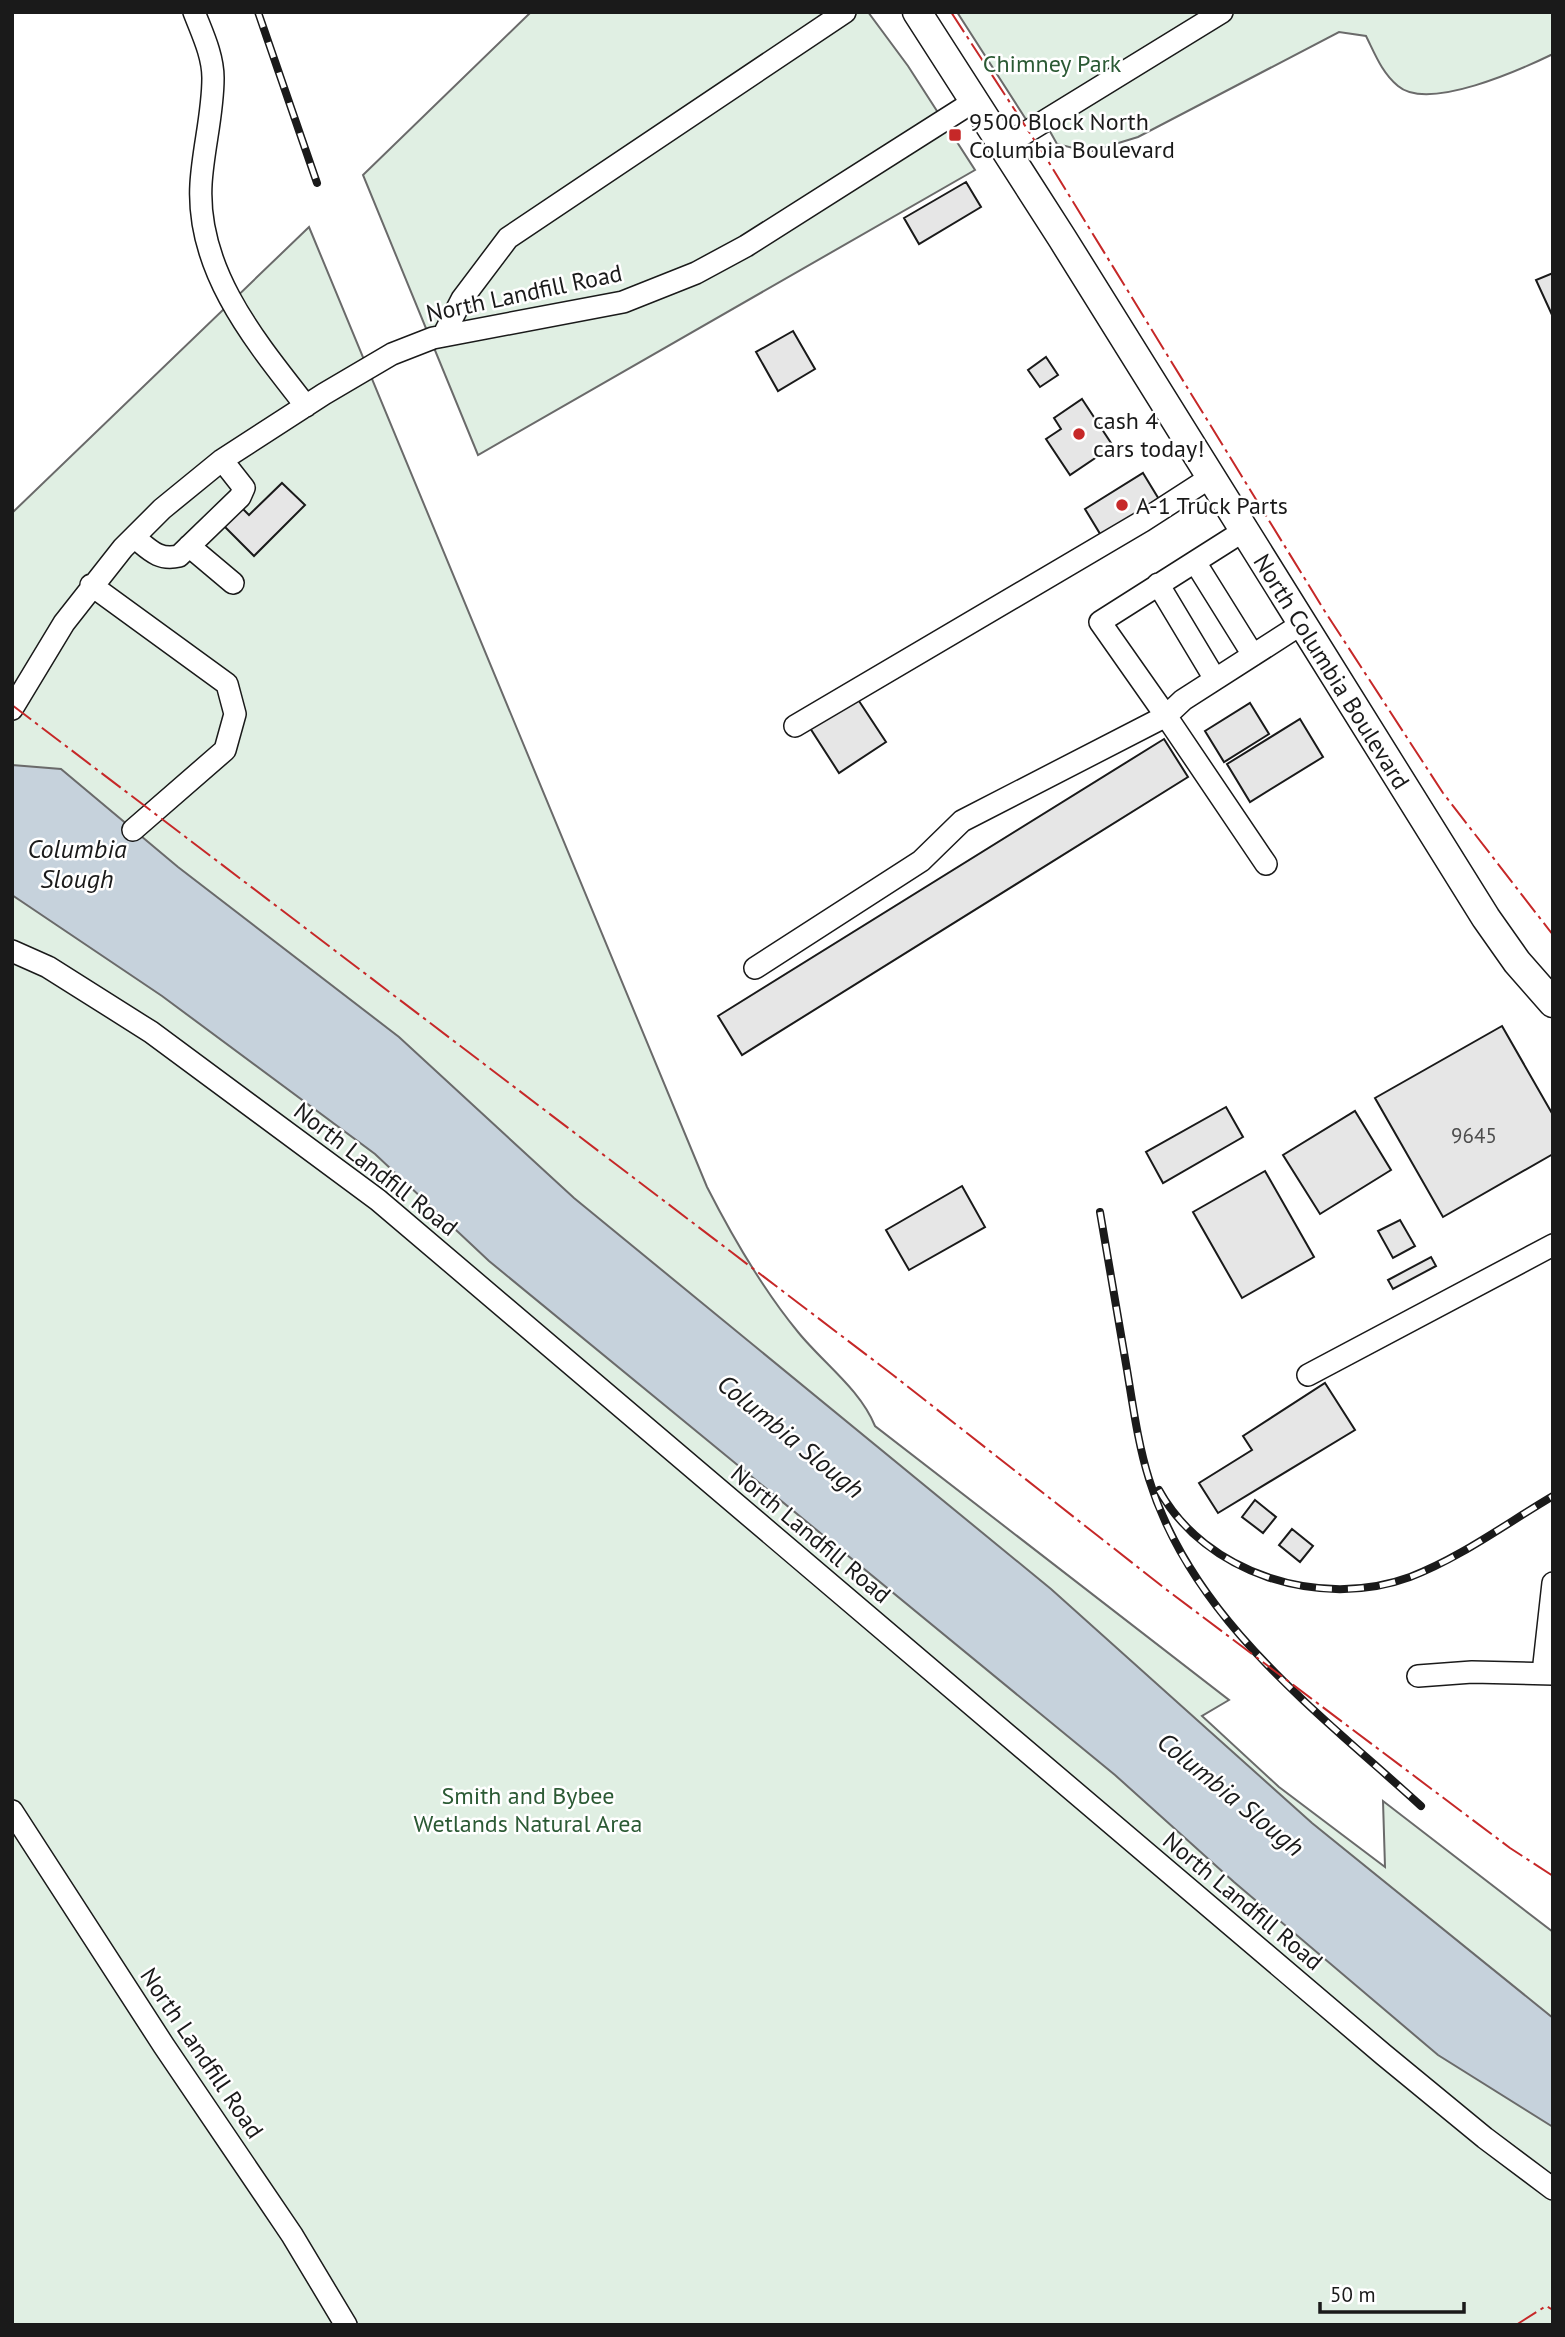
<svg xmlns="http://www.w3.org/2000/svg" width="1565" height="2337" font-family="'PT Sans',sans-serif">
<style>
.green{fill:#e0efe3;stroke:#6a6a6a;stroke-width:2}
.water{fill:#c6d2dc;stroke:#6a6a6a;stroke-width:2}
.building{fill:#e6e6e6;stroke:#1a1a1a;stroke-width:2}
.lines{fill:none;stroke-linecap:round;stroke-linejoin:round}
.minor-casing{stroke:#1a1a1a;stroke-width:24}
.major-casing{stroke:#1a1a1a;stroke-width:31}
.minor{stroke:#fff;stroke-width:21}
.major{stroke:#fff;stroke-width:28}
.rail-casing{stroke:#1a1a1a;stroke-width:8}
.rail{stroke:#fff;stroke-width:5;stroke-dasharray:16;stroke-linecap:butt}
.power{stroke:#c62828;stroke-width:2;stroke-dasharray:24 5 3.5 5;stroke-linecap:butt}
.poi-dot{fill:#c62828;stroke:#fff;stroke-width:2.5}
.labels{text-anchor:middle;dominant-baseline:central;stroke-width:5;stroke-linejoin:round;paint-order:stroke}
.number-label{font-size:21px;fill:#4d4d4d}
.park-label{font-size:24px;fill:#2b5a34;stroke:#fff}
.poi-label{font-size:24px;fill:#1a1a1a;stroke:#fff;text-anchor:start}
.street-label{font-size:24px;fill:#1a1a1a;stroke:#fff}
.water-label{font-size:26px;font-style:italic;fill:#1a1a1a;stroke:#fff}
</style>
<rect width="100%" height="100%" fill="#fff"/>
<!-- green -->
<path class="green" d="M531 12H868L908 66 975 170 478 455 363 175Z
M957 12H1553V54C1522 69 1428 112 1398 86 1382 73 1375 54 1366 36L1339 32 1138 137 1089 152 1057 144 1048 128 1036 135Z
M309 227 707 1187C733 1238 761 1287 798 1332 823 1363 860 1389 875 1426L1229 1700 1202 1716 1279 1787 1385 1867 1383 1801 1553 1932V2325H12V513Z"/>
<!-- water -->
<path class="water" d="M12 765 61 769 178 867 399 1037 574 1198 1051 1589 1312 1823 1553 2018V2127L1438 2055 1234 1882 1115 1775 489 1261 375 1154 162 996 12 895Z"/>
<!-- building -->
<path class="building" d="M966 182 981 207 919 244 904 218Z
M1553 273V317L1536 280Z
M793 331 815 369 778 391 756 352Z
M1046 357 1058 375 1040 387 1028 370Z
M1082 399 1113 446 1070 475 1046 439 1061 429 1054 418Z
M1143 473 1160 501 1102 537 1085 509Z
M282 483 305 505 254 556 220 522 238 504 249 515Z
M857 698 886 742 839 773 810 728Z
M1250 703 1269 734 1224 762 1205 731Z
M1300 719 1323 757 1250 802 1227 764Z
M1164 739 1188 777 742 1055 718 1016Z
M1502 1026 1553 1115V1154L1443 1217 1375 1098Z
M1226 1107 1243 1137 1163 1183 1146 1152Z
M1355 1111 1391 1170 1320 1214 1283 1155Z
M1265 1171 1314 1257 1242 1298 1193 1212Z
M962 1186 985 1227 909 1270 886 1230Z
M1400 1220 1415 1246 1393 1258 1378 1231Z
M1431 1257 1436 1266 1393 1289 1388 1280Z
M1325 1383 1355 1430 1218 1513 1199 1483 1252 1450 1243 1436Z
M1255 1500 1276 1517 1263 1533 1242 1517Z
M1292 1529 1313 1546 1300 1562 1279 1545Z"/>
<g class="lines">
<!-- minor casing -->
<g class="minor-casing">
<path id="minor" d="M194 12C202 33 213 55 213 78 213 114 203 149 201 184 196 271 256 342 306 406
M1004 146 1222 12
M443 336 462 299 508 238 845 12
M134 537C149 549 158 561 179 556L240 497 244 488 222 460
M189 546 233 583
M1195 562 1253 655
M1158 584 1215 679
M91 585 227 684 235 714 225 750 133 830
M12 709 64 623 123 548 162 509 222 460 324 394 392 354 433 338 623 302 696 273 746 246 976 100
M795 726 1143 521 1211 477
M1266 864 1166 716 1183 700 1303 623
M12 951 48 967 151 1032 378 1200 1384 2055 1485 2138 1553 2189
M755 968 921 861 962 821 1166 716 1100 622 1245 530
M1308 1375 1553 1245
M1543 1673 1553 1583
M1418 1676 1472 1672 1553 1674
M12 1811 164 2046 292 2235 346 2325"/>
</g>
<!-- major casing -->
<g class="major-casing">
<g id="major">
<path id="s1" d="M917 12 1062 238 1486 918 1517 962 1553 1003"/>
</g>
</g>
<!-- minor -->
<use href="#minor" class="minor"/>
<!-- major -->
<use href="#major" class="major"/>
<!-- rail casing -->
<g class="rail-casing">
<path id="rail" d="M258 12 317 183
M1100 1212C1109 1265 1118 1317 1127 1370 1133 1406 1138 1444 1149 1479 1192 1619 1317 1711 1421 1806
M1159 1490C1205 1574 1321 1610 1410 1577 1460 1558 1507 1523 1553 1496"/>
</g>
<!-- rail -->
<use href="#rail" class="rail"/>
<!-- power -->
<path class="power" d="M951 12 1048 161 1324 610 1443 793 1553 935
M12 705 893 1375 1163 1587 1510 1848 1553 1876
M1516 2325 1546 2306 1553 2310"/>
</g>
<!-- markers -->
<g class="poi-dot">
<rect x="948" y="128" width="14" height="14" rx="3.5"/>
<circle cx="1079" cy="434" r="7"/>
<circle cx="1122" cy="505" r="7"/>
</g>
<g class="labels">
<!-- number labels -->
<g class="number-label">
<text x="1474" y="1135">9645</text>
</g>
<!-- park labels -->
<g class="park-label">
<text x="1052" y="63">Chimney Park</text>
<text x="528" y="1795">Smith and Bybee<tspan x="528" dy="28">Wetlands Natural Area</tspan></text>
</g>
<!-- poi labels -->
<g class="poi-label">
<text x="969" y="121">9500 Block North<tspan x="969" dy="28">Columbia Boulevard</tspan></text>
<text x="1093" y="420">cash 4<tspan x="1093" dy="28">cars today!</tspan></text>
<text x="1136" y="505">A-1 Truck Parts</text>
</g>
<!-- street labels -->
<g class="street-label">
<text transform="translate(524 293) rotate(-12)">North Landfill Road</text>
<text stroke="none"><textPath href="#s1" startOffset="779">North Columbia Boulevard</textPath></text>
<text transform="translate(376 1169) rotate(38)">North Landfill Road</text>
<text transform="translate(811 1534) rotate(40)">North Landfill Road</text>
<text transform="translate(1243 1901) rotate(40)">North Landfill Road</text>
<text transform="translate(202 2053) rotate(56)">North Landfill Road</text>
</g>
<!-- water labels -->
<g class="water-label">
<text x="77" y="848">Columbia<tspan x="77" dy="30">Slough</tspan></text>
<text transform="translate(791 1436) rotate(39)">Columbia Slough</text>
<text transform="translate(1231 1794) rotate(39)">Columbia Slough</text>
</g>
</g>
<!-- border -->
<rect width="1565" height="2337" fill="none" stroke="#1a1a1a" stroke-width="28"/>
<!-- scale -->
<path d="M1320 2302v10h144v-10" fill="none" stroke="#1a1a1a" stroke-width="3.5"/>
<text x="1330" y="2302" font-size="21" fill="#1a1a1a" stroke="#ffffff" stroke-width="5" paint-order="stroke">50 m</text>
</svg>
